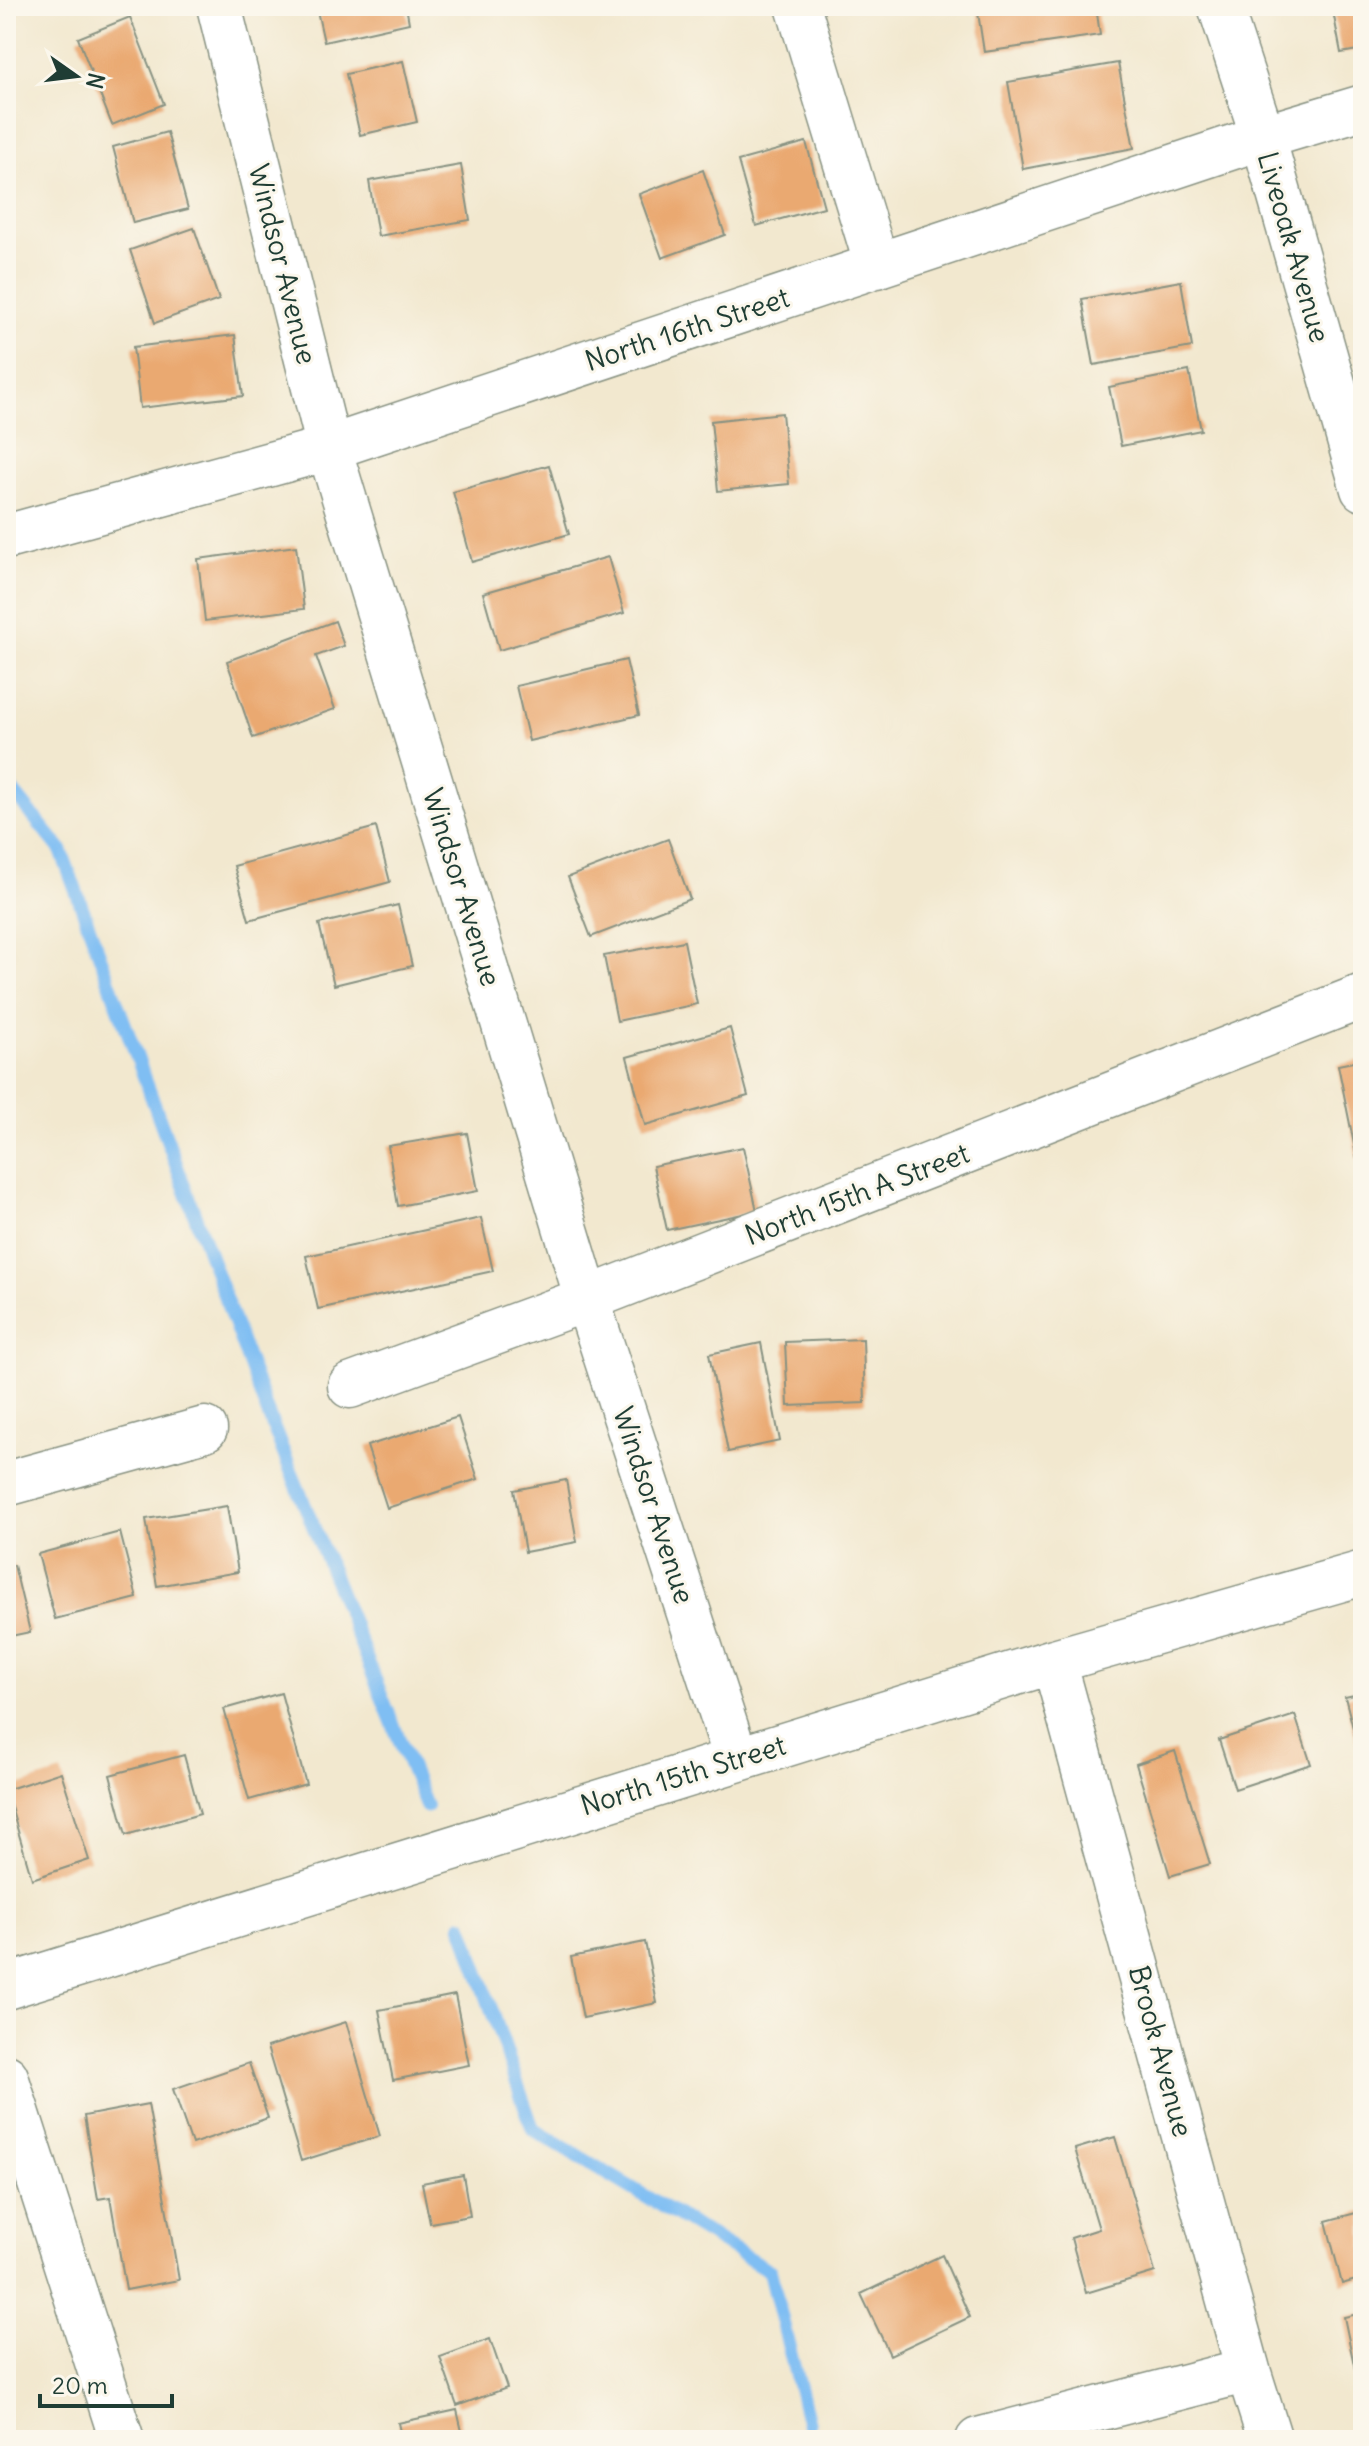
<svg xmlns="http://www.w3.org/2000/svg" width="1369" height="2446" font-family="Delius,sans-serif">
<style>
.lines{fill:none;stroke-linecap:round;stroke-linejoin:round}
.stream{stroke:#7fbef3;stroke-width:14}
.building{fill:#eaa971}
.minor-casing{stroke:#889282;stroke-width:47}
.minor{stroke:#fff;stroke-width:44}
.labels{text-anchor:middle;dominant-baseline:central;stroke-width:6;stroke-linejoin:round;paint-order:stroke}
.street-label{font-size:28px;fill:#1f3d34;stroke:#fbf7ec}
</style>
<rect width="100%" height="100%" fill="#fbf7ec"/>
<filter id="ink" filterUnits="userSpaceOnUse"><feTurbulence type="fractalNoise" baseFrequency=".0125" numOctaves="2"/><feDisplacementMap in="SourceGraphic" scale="16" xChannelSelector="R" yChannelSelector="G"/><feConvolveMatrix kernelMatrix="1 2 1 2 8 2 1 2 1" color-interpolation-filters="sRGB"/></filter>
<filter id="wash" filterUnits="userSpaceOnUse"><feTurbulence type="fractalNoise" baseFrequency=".006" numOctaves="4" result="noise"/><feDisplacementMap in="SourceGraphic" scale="32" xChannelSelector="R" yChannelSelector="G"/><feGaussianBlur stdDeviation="1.8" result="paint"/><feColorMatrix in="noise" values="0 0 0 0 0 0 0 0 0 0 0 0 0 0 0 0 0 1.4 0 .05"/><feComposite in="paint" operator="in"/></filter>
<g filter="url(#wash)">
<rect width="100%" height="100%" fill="#f2e8cf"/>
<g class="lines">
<!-- stream -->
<path class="stream" d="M6 783 61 850 264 1404 426 1806
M462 1925 533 2129 770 2271 808 2424"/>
</g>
<g id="blocks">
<!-- building -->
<path class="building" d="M316 6H406L409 23 324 42Z
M977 6H1096L1100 35 984 52Z
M1332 6H1363V49L1341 53Z
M130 17 164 104 112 125 78 38Z
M403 61 417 122 360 135 346 74Z
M1118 63 1134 148 1023 169 1008 82Z
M167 132 188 209 133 223 113 147Z
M806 142 824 207 756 226 738 161Z
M461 165 470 220 378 236 369 181Z
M703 170 725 235 662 258 639 194Z
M194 228 219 300 155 323 130 250Z
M1181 281 1192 347 1094 365 1082 299Z
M235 335 243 396 140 408 133 347Z
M1189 371 1201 430 1121 446 1109 387Z
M782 413 789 484 718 491 711 421Z
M549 465 569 534 472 562 453 492Z
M296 546 304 609 205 621 198 559Z
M608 557 624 613 499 650 483 593Z
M335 621 344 646 316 656 335 709 253 738 227 661Z
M626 660 639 715 529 741 516 686Z
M376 827 390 882 249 920 234 866Z
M668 839 690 899 591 937 568 877Z
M398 905 412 966 334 985 319 924Z
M684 941 697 1004 617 1021 604 956Z
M730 1028 748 1096 645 1125 627 1057Z
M1363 1060V1158L1357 1159 1338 1065Z
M467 1133 478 1191 398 1206 388 1146Z
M743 1147 757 1211 667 1230 653 1166Z
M481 1218 493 1271 318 1309 306 1256Z
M863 1339 865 1403 788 1406 785 1342Z
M761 1343 780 1441 728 1452 709 1354Z
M458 1417 478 1479 387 1508 367 1446Z
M566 1480 577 1542 525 1552 514 1490Z
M227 1506 238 1572 157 1586 146 1519Z
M120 1532 137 1598 55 1619 38 1554Z
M14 1565 30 1632 6 1637V1567Z
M281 1693 306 1784 249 1800 224 1709Z
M1363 1693V1763H1362L1345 1697Z
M1295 1715 1311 1764 1235 1789 1219 1740Z
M1175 1751 1210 1864 1170 1876 1136 1764Z
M184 1755 200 1814 126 1835 110 1775Z
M61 1772 89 1860 32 1879 6 1790Z
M645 1942 657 2003 583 2018 571 1957Z
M455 1995 469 2065 393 2080 379 2010Z
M346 2022 380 2136 301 2161 267 2047Z
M249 2063 268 2118 192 2144 173 2089Z
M148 2104 179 2280 126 2290 110 2197 98 2199 84 2116Z
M1115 2137 1155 2272 1086 2293 1071 2238 1099 2229 1075 2149Z
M463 2175 470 2216 430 2223 422 2183Z
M1363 2211V2278L1342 2284 1326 2221Z
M942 2255 970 2317 890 2355 861 2294Z
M1363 2313V2378L1357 2379 1344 2317Z
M490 2339 507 2388 457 2406 440 2357Z
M457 2410 464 2440H402L398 2423Z"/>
</g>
</g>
<g filter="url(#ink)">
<use href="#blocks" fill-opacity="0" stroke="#889282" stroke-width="2"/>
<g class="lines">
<!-- minor casing -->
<g class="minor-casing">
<path id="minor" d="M219 6 329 448 587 1299 736 1758
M798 6 877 266
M1220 6 1263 137 1363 489
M6 537 329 448 1263 137 1363 107
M350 1386 587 1299 1363 996
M6 1484 205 1429
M1054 1661 1248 2370 1270 2440
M6 1987 1054 1661 1363 1573
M6 2077 122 2440
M978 2440 1248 2370"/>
</g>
<!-- minor -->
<use href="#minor" class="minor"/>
</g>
</g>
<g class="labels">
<!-- street labels -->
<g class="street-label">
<text transform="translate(1294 247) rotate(74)">Liveoak Avenue</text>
<text transform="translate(283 264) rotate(76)">Windsor Avenue</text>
<text transform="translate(687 329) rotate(-18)">North 16th Street</text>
<text transform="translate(462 887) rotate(73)">Windsor Avenue</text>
<text transform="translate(857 1194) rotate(-21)">North 15th A Street</text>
<text transform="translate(654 1505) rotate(72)">Windsor Avenue</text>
<text transform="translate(683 1775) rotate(-17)">North 15th Street</text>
<text transform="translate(1161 2051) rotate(75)">Brook Avenue</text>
</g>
</g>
<!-- margin -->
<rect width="1369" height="2446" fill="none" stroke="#fbf7ec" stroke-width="32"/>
<!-- north arrow -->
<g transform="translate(76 76) rotate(104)" stroke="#fbf7ec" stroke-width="6" paint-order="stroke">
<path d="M0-6L14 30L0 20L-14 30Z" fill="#1f3d34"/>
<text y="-12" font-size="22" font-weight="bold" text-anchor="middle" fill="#1f3d34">N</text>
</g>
<!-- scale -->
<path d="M40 2394v12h132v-12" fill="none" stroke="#1f3d34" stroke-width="4"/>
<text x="52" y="2394" font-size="24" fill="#1f3d34" stroke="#fbf7ec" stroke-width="6" paint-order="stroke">20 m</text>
</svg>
